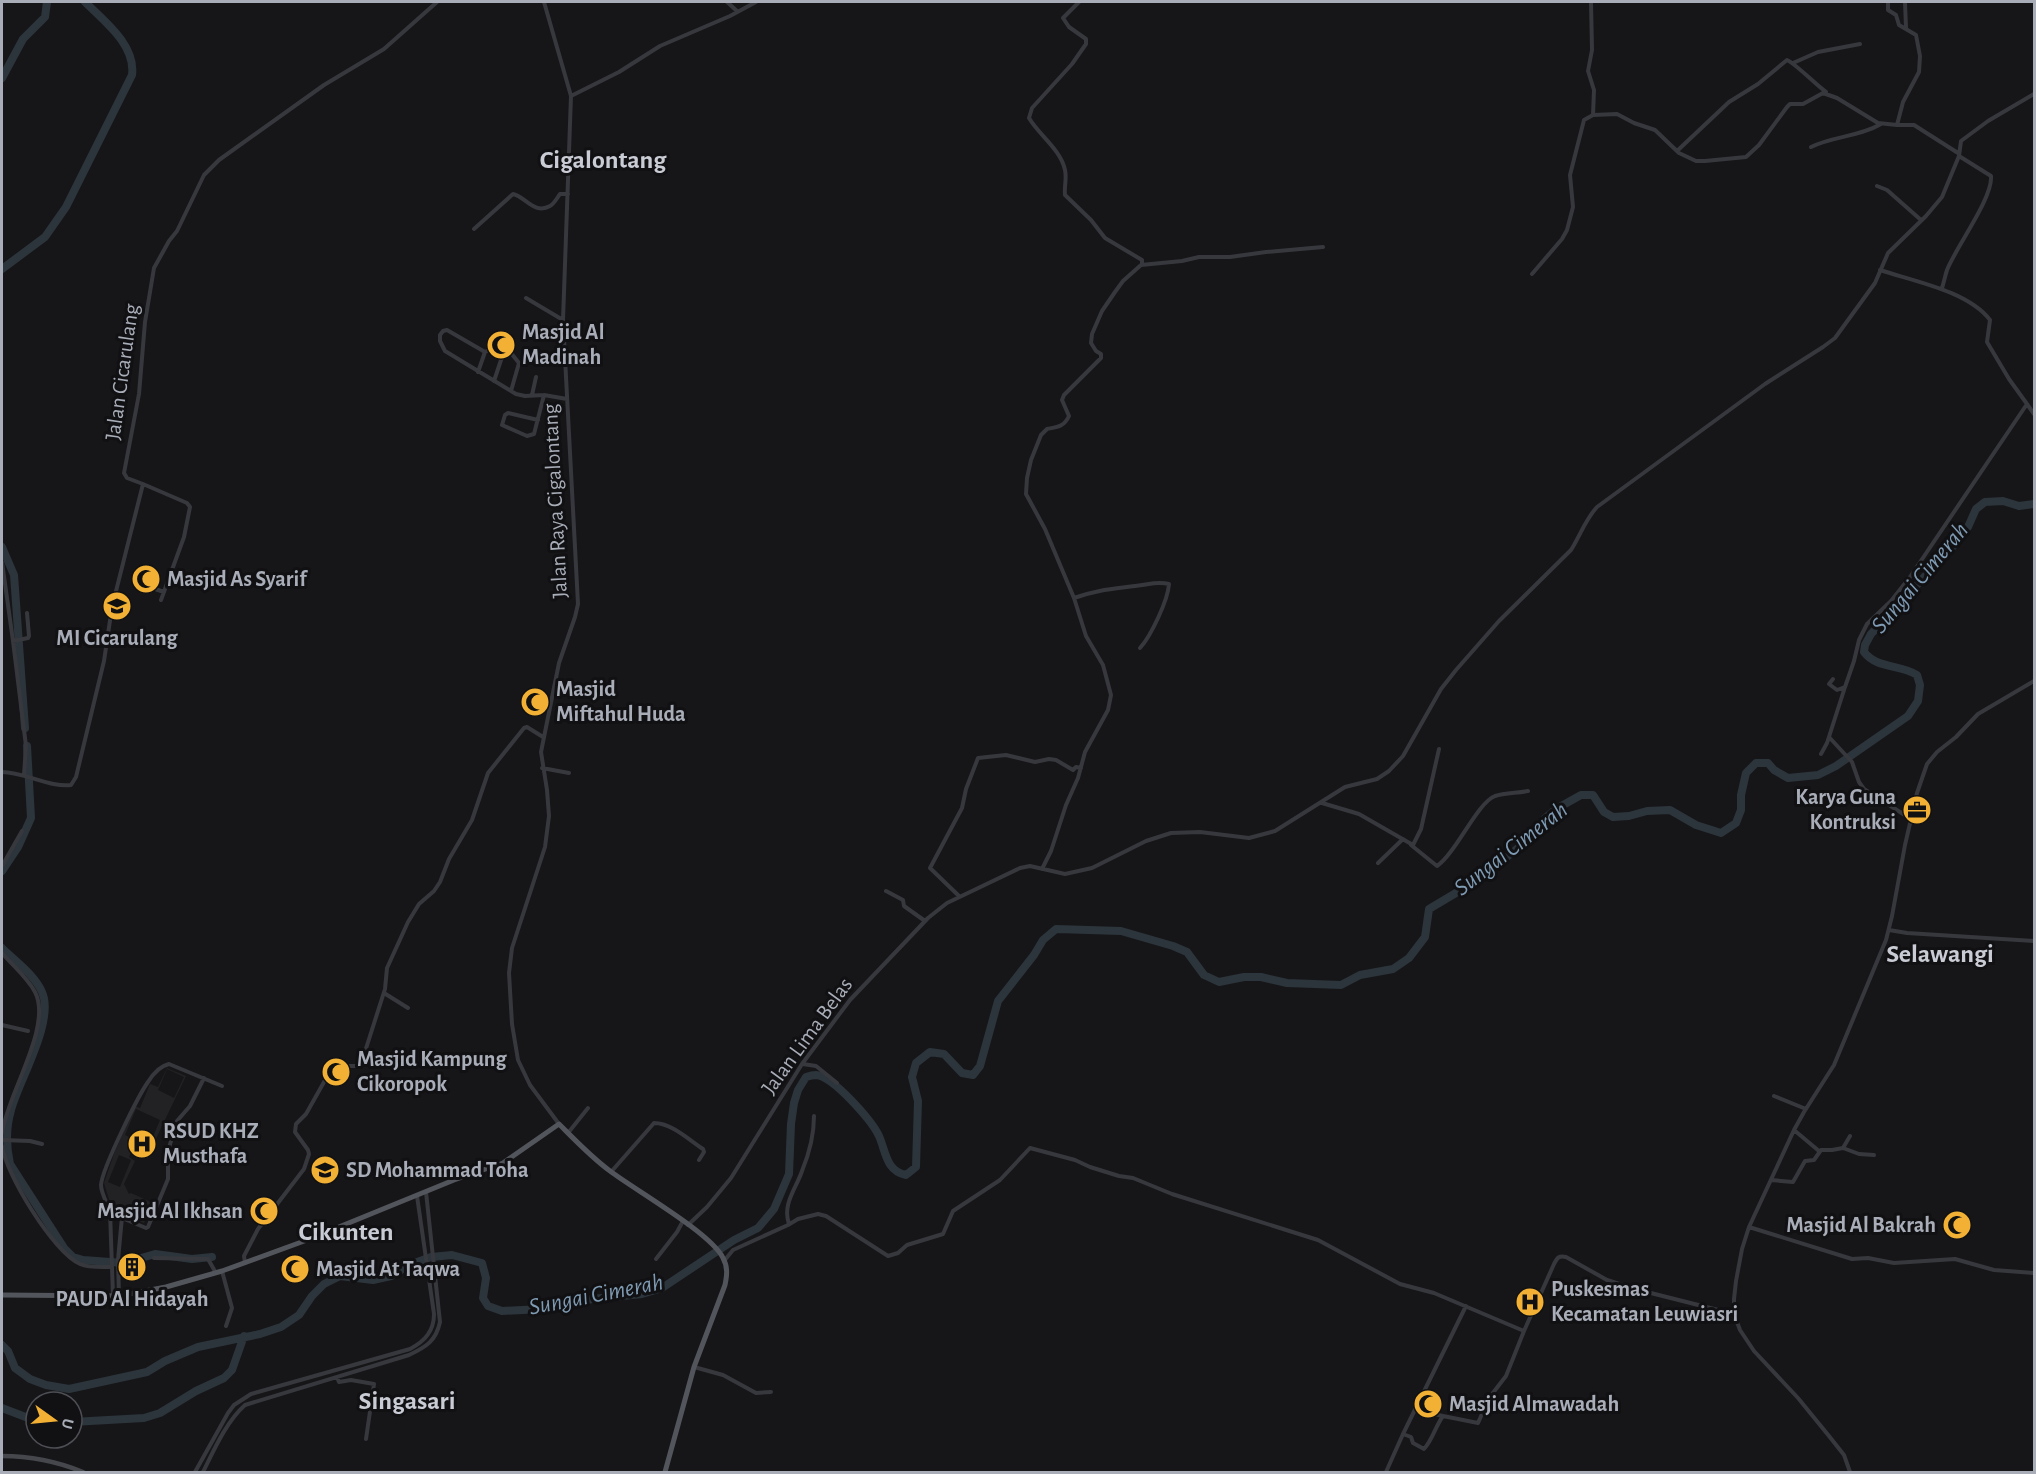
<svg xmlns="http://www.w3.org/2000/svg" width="2036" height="1474" font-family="'Alegreya Sans',sans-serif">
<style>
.built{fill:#222225;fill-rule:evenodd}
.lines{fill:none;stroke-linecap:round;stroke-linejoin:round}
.river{stroke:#2c353c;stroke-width:8}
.street{stroke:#37383d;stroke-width:4}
.secondary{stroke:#45474d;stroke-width:4.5}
.primary{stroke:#53555c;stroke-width:5}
.labels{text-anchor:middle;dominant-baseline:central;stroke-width:6;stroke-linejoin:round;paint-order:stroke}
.poi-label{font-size:22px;font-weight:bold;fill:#a8adb8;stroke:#111113;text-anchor:start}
.street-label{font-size:22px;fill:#a8adb8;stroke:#111113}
.water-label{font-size:24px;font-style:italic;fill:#7f9bb3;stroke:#111113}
.quarter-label{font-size:26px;font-weight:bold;fill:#c9ccd4;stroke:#111113}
</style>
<rect width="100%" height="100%" fill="#161618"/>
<!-- built -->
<path class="built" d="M167 1068 186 1076 151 1149 135 1142 129 1157 135 1161 124 1184 129 1194 131 1193 153 1203 144 1223 115 1211 111 1206 104 1183 115 1151 135 1106 140 1108 150 1084 158 1087ZM167 1069 184 1077 174 1098 158 1090ZM136 1109 160 1120 149 1146 125 1135ZM119 1155 131 1160 120 1187 108 1182Z"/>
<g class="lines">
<!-- river -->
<path class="river" d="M2 78 23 39 45 17 47 2
M2 269 45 237 66 207 132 75C136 45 104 21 85 2
M2 547 14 575 25 728
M2 871 18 847 31 818 27 746
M2 948C15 961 34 974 42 992 55 1021 19 1080 11 1110 6 1127 6 1146 10 1164L64 1248 73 1257 83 1260 124 1263 155 1254 192 1259 212 1257
M2 1345 8 1351 15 1368 30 1379 46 1385 69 1389 147 1372 165 1361 198 1347 260 1334 281 1327 299 1315 312 1296 324 1284 340 1276 373 1280 391 1276 409 1265 431 1257 452 1255 482 1263 486 1278 483 1298 488 1306 502 1311 542 1309 592 1299 642 1294 662 1288 734 1240 758 1228 774 1209 789 1174 791 1124 794 1103 798 1090 806 1077C809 1076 812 1075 816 1075 833 1076 872 1121 879 1136 886 1152 886 1171 906 1175L916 1167 918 1101 912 1077 916 1063 930 1052 944 1054 962 1073 973 1075 980 1066 998 1001 1034 955 1043 940 1056 929 1121 931 1173 946 1187 952 1204 975 1219 982 1244 977H1261L1287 983 1341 985 1360 975 1393 969 1409 958 1425 937 1429 909 1471 884 1497 865 1523 844 1544 819 1556 809 1581 795H1593L1604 812 1613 817 1629 816 1647 811 1670 810 1696 825 1721 833 1736 823 1741 810V795L1746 773 1756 763H1768L1774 770 1788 778 1818 775 1836 766 1908 716 1918 701 1920 685 1917 675C1900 664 1877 669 1864 652L1865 645 1871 634 1957 542 1968 527 1976 509 1985 502 2003 501 2019 506 2034 504
M2 1408 36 1421
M72 1422 144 1418 160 1413 196 1391 224 1378 232 1370 244 1336"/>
<!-- street -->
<path class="street" d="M544 2 571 96 563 320 578 604 575 617 559 663 541 752 547 790 549 816 545 847 512 948 509 973 512 1024 518 1060 530 1085 559 1124
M727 2 737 11
M1079 2 1063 18 1069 27 1086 39V44L1072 64 1032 108 1029 118C1039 135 1061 150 1065 170 1067 179 1064 186 1065 195L1091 220 1105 238 1142 260V265
M1591 2 1592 50 1588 71 1594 90 1593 115
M1905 2 1906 28
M1793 63 1818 52 1860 44
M571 96 619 72 660 46 730 16 756 2
M1897 125H1914L1958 153
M1811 147C1833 136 1859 137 1881 124
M1677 151 1729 102 1758 84 1787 60C1796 64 1816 85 1826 92
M1877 186 1887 190 1921 220
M474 229 513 194C525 196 534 215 550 206 554 204 557 198 560 194H568
M1532 274 1562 239 1567 230 1573 207 1570 175 1584 120 1593 115 1617 114 1634 123 1655 130 1679 153 1696 161H1705L1746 157 1759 145 1787 107 1790 104H1803L1823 93 1837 98 1878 123 1897 125 1903 102 1919 72 1920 56 1916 35 1899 25 1896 15 1888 10V2
M1942 288C1944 282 1945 276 1947 270 1956 247 1993 198 1991 176L1959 156
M526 298 563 320
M504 351 511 353 519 363 511 391
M478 372 485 352
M494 381 504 351 493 348 485 352 447 330 443 331 440 335V341L445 351 516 394 525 396 544 395 567 399
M532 395 536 377
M2027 404 2034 414
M538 420 508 413 505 415 502 425 527 436 534 434 544 395
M143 484 187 503 190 507 184 537 161 600
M2 562 13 641
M149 587 164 592
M1074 598C1096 590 1112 589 1135 586 1149 585 1155 581 1169 584 1168 600 1151 636 1140 648
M1833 679 1829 684 1837 690 1845 687 1854 661 1859 640 1867 624 1891 601 1910 577 2027 404 2009 379 1987 342 1990 320C1968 291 1913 281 1880 270
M1829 737 1852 762 1859 782 1864 789 1911 819
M1821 754 1827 743 1845 687
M542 768 569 773
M2 772C24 772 51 788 71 785L76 777 104 661 112 607 143 484 127 478 124 473 139 394 145 322 154 268 169 241 177 231 204 175 219 160 324 85 384 49 437 2
M24 775 26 746 13 641 28 638 29 636 27 613
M1322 803 1359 814 1413 845 1421 829 1439 749
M1411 845 1437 866C1456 853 1477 803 1495 796 1504 793 1518 793 1528 791
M1378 863 1403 839
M2 866 22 831
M1042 869 1051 851 1066 805 1078 778 1085 752 1108 710 1111 695 1103 665 1086 636 1074 598 1045 529 1026 494 1027 478 1031 460 1041 435 1047 429C1057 427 1064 427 1069 416L1062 400 1064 395 1101 358V354L1096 351 1091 343 1092 334 1102 311 1115 292 1123 281 1141 265 1182 261 1199 257H1230L1266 252 1323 247
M886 891 903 900 904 906 925 921
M959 896 930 868 962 808 966 789 978 758 1006 755 1035 762 1049 759 1056 760 1073 770 1076 767 1081 768
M1889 930 1907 933 2034 941
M2 953C12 965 27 977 35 992 53 1026 7 1095 2 1133
M384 993 408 1008
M2 1025 28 1031
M803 1064 816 1066 837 1083
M1774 1096 1806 1109
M1794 1130 1819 1151
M568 1133 588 1108
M2 1140 30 1141 42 1144
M2 1146C6 1174 53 1252 80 1264 89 1268 102 1267 112 1267
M1843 1148 1859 1154 1874 1155
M611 1172 654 1123C672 1123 689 1140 703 1149L704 1152 699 1160
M1771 1180 1793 1182 1805 1161 1814 1160 1821 1150H1832L1843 1148 1850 1136
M110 1211 113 1296
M122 1218 146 1228 148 1227 168 1179V1151L177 1121 190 1106 204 1078
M789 1224C782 1204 796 1189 802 1171 809 1154 814 1135 814 1116
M688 1225 707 1207 731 1178 802 1064 850 1000 928 918 947 903 1020 868 1030 866 1065 874 1092 868 1146 841 1171 833 1200 832 1249 838 1275 831 1345 787 1377 779 1389 771 1403 756 1441 689 1456 670 1499 621 1571 550C1580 536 1585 520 1597 507L1765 384 1823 347 1835 338 1875 283 1888 253 1926 216 1942 197 1959 156 1961 141 1988 121 2034 94
M1749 1227 1852 1259 1868 1258 1894 1263 1955 1259 1994 1270 2034 1273
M154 1258 208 1259 216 1273
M656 1259 677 1232 683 1221
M724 1261 733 1250 788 1225 798 1219 818 1214 826 1216 888 1256 898 1253 907 1245 943 1234 953 1211 1000 1180 1030 1148 1075 1160 1090 1167 1119 1176 1133 1178 1172 1194 1318 1240 1400 1284 1434 1293 1524 1331 1506 1376 1489 1398 1478 1423 1443 1416C1435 1427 1433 1439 1424 1449L1413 1443 1411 1437 1403 1434
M245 1263 244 1256 258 1229 304 1169 309 1154 308 1150 295 1132 296 1124 306 1114 333 1066H358L362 1061 385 989 387 968 408 922 419 904 434 891 440 882 449 859 472 820 488 773 524 728 527 727 543 737
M222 1271 232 1308 226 1326
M119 1296 118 1260 122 1217 119 1214 110 1211C107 1203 101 1193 101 1185 102 1169 138 1096 148 1082 153 1074 160 1066 169 1064L222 1086
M1524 1331 1554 1264C1557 1258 1559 1255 1566 1257L1607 1280 1635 1289 1734 1314
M694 1367 723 1375 756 1393 771 1392
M337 1377 339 1382 351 1380 374 1384 366 1439
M1415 1410 1443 1416
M195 1472 228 1413 234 1405 251 1394 410 1349C425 1341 434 1331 434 1314L417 1196
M203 1472C214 1450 226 1422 245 1405L409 1355C426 1347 436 1341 440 1322L426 1192
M1386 1472 1403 1434 1466 1306
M1850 1472 1844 1455 1829 1436 1798 1398 1754 1351 1740 1330 1734 1314V1299L1736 1281 1742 1249 1749 1227 1794 1130 1804 1112 1834 1065 1886 940 1892 916 1905 845 1917 793 1927 764 1937 752 1956 737 1978 714 2034 681"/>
<!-- secondary -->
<path class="secondary" d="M2 1456C30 1456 56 1461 83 1472"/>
<!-- primary -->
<path class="primary" d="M2 1295 119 1296 166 1287 222 1271 307 1240 454 1180 503 1163 559 1124C575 1140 591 1157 610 1171 635 1190 711 1233 723 1258 728 1267 727 1275 725 1285L694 1367 665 1472"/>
</g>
<!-- icons -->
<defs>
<g id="mosque-disc" transform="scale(1.5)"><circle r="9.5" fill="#f2b134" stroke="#111113"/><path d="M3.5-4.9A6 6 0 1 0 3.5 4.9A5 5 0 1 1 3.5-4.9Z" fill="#111"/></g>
<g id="school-disc" transform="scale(1.5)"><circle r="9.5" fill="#f2b134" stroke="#111113"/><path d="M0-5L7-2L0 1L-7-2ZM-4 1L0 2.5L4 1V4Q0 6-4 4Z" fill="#111"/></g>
<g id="office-disc" transform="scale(1.5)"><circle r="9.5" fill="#f2b134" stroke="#111113"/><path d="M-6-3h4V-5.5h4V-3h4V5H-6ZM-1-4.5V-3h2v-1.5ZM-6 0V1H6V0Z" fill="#111"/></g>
<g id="hospital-disc" transform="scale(1.5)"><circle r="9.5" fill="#f2b134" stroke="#111113"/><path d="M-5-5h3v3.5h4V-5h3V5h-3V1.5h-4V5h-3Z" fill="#111"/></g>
<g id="building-disc" transform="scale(1.5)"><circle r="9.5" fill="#f2b134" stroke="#111113"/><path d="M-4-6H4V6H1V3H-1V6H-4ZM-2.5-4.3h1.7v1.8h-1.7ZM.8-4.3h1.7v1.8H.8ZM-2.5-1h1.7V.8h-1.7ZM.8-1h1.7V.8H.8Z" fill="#111"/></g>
</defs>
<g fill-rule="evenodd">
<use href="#mosque-disc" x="501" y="345"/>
<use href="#mosque-disc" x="146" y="579"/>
<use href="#school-disc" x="117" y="606"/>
<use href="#mosque-disc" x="535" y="702"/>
<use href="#office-disc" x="1917" y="810"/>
<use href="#mosque-disc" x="336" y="1072"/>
<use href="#hospital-disc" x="142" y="1144"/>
<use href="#school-disc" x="325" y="1170"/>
<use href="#mosque-disc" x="264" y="1211"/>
<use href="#mosque-disc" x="1957" y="1225"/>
<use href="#building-disc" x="132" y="1267"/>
<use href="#mosque-disc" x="295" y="1269"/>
<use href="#hospital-disc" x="1530" y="1302"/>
<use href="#mosque-disc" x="1428" y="1404"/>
</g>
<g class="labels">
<!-- poi labels -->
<g class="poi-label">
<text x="522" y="332">Masjid Al<tspan x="522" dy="25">Madinah</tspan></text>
<text x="167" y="579">Masjid As Syarif</text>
<text x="117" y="638" text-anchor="middle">MI Cicarulang</text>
<text x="556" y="689">Masjid<tspan x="556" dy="25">Miftahul Huda</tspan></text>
<text x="1896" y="797" text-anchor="end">Karya Guna<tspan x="1896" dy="25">Kontruksi</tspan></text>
<text x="357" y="1059">Masjid Kampung<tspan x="357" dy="25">Cikoropok</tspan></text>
<text x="163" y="1131">RSUD KHZ<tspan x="163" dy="25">Musthafa</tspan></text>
<text x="346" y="1170">SD Mohammad Toha</text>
<text x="243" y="1211" text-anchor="end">Masjid Al Ikhsan</text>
<text x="1936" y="1225" text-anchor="end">Masjid Al Bakrah</text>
<text x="316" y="1269">Masjid At Taqwa</text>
<text x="1551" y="1289">Puskesmas<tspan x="1551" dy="25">Kecamatan Leuwiasri</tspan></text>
<text x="132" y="1299" text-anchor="middle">PAUD Al Hidayah</text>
<text x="1449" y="1404">Masjid Almawadah</text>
</g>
<!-- street labels -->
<g class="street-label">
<text transform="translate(122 372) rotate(-82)">Jalan Cicarulang</text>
<text transform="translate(555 501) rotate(-93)">Jalan Raya Cigalontang</text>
<text transform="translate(807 1036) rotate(-54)">Jalan Lima Belas</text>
</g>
<!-- water labels -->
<g class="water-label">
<text transform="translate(1920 578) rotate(-50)">Sungai Cimerah</text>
<text transform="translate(1511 849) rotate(-38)">Sungai Cimerah</text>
<text transform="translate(596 1295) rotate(-11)">Sungai Cimerah</text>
</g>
<!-- quarter labels -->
<g class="quarter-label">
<text x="603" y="160">Cigalontang</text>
<text x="1940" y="954">Selawangi</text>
<text x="346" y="1232">Cikunten</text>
<text x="407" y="1401">Singasari</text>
</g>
</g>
<!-- border -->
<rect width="2036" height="1474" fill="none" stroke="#a8adb8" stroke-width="6"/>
<!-- north arrow -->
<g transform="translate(54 1420) rotate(105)"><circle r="28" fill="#111113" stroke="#4d4f55" stroke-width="1.5"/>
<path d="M0-4.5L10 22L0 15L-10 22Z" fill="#f2b134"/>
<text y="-9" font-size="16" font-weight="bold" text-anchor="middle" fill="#a8adb8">U</text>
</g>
</svg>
